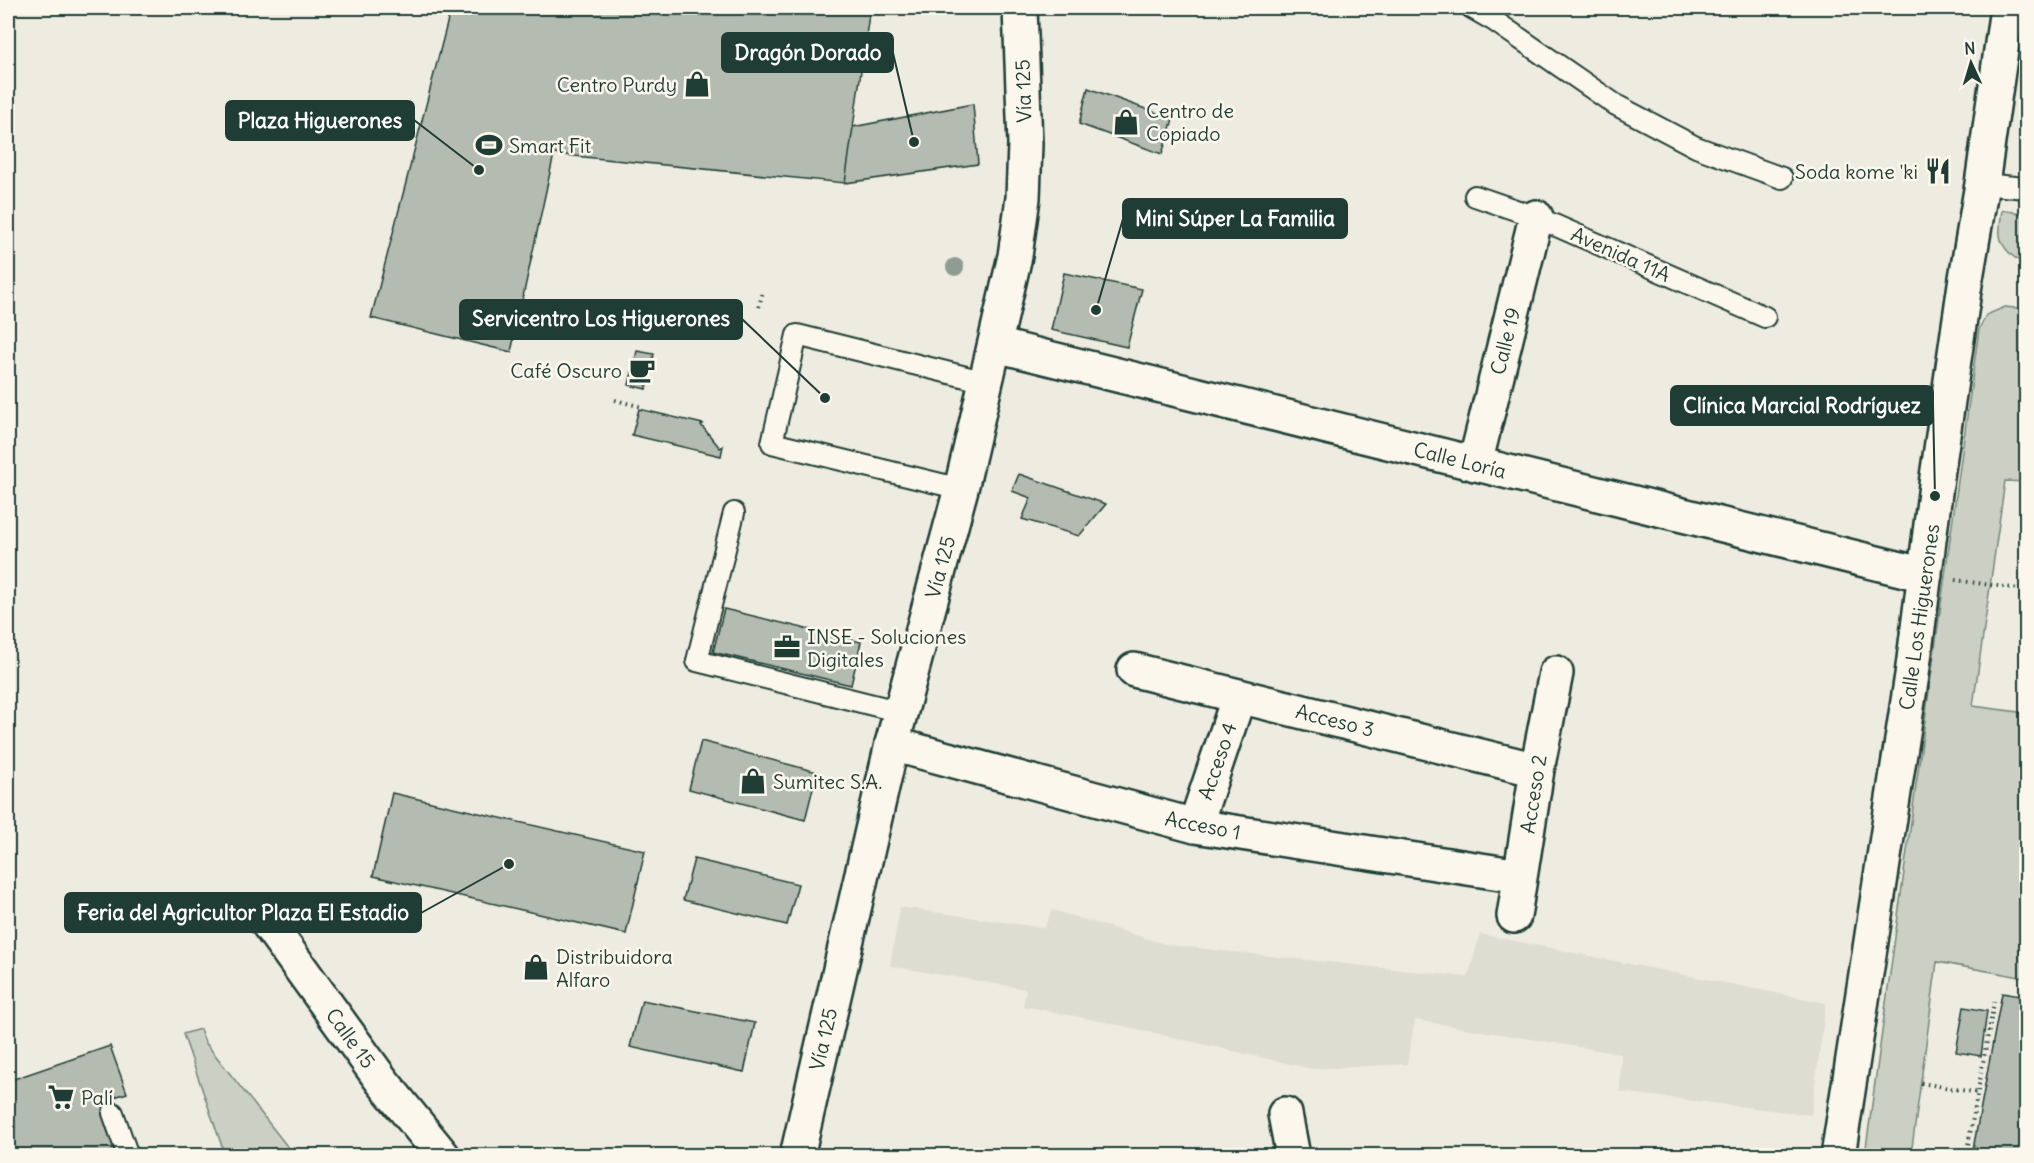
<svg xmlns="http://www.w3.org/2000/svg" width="2034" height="1163" font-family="Delius,sans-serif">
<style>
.built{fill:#ddddd2}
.green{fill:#cbcfc4;stroke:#75867c;stroke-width:1.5}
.building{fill:#b4bbb0;stroke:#1f3d34;stroke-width:1.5}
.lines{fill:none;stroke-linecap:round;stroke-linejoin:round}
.lane-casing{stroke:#1f3d34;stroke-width:24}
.street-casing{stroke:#1f3d34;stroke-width:38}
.secondary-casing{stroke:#1f3d34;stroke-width:38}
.path{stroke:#1f3d34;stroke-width:4;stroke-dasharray:1.5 4.5;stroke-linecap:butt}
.lane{stroke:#fbf7ec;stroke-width:20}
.street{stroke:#fbf7ec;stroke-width:33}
.secondary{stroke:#fbf7ec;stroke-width:33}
.tree{fill:#8f9c92}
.labels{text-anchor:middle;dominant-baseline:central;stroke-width:5;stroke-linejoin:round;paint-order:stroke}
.poi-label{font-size:20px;fill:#1f3d34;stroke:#fbf7ec;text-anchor:start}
.street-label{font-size:20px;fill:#1f3d34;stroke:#fbf7ec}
.leader{fill:none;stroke:#1f3d34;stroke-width:2}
.callout-dot{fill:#1f3d34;stroke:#fbf7ec;stroke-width:2}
.callout{fill:#1f3d34;stroke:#1f3d34;stroke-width:2}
.callout-label{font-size:21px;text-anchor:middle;font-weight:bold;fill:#fff}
</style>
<rect width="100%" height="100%" fill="#eeece1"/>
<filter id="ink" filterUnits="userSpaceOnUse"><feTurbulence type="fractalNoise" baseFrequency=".0167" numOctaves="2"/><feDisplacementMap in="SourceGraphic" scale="12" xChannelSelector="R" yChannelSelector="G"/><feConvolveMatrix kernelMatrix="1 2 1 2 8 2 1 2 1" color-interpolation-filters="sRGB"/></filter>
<g filter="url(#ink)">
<!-- built -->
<path class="built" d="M900 907 1044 928 1052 910 1168 945 1468 977 1480 934 1826 1003 1811 1115 1620 1092 1621 1054 1415 1020 1407 1064 1312 1069 1115 1024 1023 1006 1026 989 890 966Z"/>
<!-- green -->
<path class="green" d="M2002 210 2026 214V263C2015 261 2001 247 2000 235 1999 228 2001 218 2002 210Z
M2005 307 2026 309V482L2005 481 1973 706 2026 713V978L1937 962 1911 1155H1865L1979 329 1986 315Z
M200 1029 205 1042 294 1155H225L183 1034Z"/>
<!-- building -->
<path class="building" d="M451 8H870L845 183 554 154 511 352 371 318Z
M1088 88 1173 119 1162 154 1079 124Z
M973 104 978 164 845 183 853 127Z
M1064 273 1142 289 1127 347 1051 330Z
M637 351 654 354 646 389 629 385Z
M639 409 703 424 701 425 720 448 723 446 721 456 632 435Z
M1019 474 1106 504 1079 536 1022 519 1031 498 1012 491Z
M724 609 861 642 851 685 713 652Z
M701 741 817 772 805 820 689 789Z
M392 793 645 851 626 934 373 876Z
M694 859 798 884 787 925 683 900Z
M2002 993 2026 997V1156H1977L1972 1155Z
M642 1000 755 1023 744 1072 630 1047Z
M1964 1007 1987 1011 1981 1056 1956 1052Z
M110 1046 127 1093 102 1101 121 1156H8V1081Z"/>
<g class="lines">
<!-- lane casing -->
<g class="lane-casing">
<path id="lane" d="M1472 8 1493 20 1616 105 1696 147 1782 178
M1982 184 2026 188
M1475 196 1536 217 1765 317
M961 489 772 443 797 335 986 382
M734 513 697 661 901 712
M113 1113 128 1156"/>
</g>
<!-- street casing -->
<g class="street-casing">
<path id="street" d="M996 345 1925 575
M1475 464 1536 217
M1134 670 1537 770
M892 744 1195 826 1520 876
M1195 826 1239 696
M1514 916 1537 770 1556 673
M264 918 382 1081 443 1156
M1285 1114 1293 1156
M1838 1156 1912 675 1937 477 1965 284 1982 184 2007 8"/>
</g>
<!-- secondary casing -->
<g class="secondary-casing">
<path id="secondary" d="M797 1156 892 744 961 489 1015 256 1023 198 1025 144 1020 8"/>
</g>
<!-- path -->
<path class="path" d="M759 307 763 290
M615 400 642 407
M1955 580 2026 590
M1921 1083 1978 1093
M1966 1156 1995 997"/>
<!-- lane -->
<use href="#lane" class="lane"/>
<!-- street -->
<use href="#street" class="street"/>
<!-- secondary -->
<use href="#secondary" class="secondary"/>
</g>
<!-- trees -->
<circle class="tree" cx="955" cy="267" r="9"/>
</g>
<!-- icons -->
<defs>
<g id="shop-bare" transform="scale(2.07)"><path d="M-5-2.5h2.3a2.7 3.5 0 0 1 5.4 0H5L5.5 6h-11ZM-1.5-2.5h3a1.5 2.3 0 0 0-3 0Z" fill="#1f3d34" stroke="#fbf7ec" stroke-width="2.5" paint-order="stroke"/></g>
<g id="stadium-bare" transform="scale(2.07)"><path d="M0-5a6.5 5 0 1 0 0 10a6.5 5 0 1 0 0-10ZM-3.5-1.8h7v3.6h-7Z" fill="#1f3d34" stroke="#fbf7ec" stroke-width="2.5" paint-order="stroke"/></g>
<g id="restaurant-bare" transform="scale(2.07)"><path d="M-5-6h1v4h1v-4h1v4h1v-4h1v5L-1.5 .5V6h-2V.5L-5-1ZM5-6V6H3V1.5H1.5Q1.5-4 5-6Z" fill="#1f3d34" stroke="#fbf7ec" stroke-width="2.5" paint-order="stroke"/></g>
<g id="cafe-bare" transform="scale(2.07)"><path d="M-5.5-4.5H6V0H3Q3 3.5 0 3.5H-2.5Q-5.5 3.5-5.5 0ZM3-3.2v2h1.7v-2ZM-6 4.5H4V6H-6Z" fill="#1f3d34" stroke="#fbf7ec" stroke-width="2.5" paint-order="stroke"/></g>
<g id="office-bare" transform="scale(2.07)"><path d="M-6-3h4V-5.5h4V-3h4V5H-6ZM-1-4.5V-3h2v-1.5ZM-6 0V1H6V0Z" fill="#1f3d34" stroke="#fbf7ec" stroke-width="2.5" paint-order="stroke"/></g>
<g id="supermarket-bare" transform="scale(2.07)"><path d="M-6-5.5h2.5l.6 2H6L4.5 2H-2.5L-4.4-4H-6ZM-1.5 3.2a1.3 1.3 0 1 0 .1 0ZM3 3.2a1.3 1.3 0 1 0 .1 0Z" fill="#1f3d34" stroke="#fbf7ec" stroke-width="2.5" paint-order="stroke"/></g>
</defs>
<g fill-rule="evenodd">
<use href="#shop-bare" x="697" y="84"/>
<use href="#shop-bare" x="1126" y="122"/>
<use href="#stadium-bare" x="489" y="145"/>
<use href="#restaurant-bare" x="1938" y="171"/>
<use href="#cafe-bare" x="642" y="370"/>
<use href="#office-bare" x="787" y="647"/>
<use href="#shop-bare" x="753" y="781"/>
<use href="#shop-bare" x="536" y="967"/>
<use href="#supermarket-bare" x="61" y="1097"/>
</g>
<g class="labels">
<!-- poi labels -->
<g class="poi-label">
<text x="677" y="84" text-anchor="end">Centro Purdy</text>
<text x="1146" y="110">Centro de<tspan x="1146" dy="23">Copiado</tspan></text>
<text x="509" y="145">Smart Fit</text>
<text x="1918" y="171" text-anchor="end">Soda kome 'ki</text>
<text x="622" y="370" text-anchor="end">Café Oscuro</text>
<text x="807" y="636">INSE - Soluciones<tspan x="807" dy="23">Digitales</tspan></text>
<text x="773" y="781">Sumitec S.A.</text>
<text x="556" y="956">Distribuidora<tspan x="556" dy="23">Alfaro</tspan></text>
<text x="81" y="1097">Palí</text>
</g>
<!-- street labels -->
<g class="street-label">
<text transform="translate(1023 91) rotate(-92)">Vía 125</text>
<text transform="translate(1621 254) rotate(24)">Avenida 11A</text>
<text transform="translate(1505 341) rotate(-76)">Calle 19</text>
<text transform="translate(1460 460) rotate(14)">Calle Loría</text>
<text transform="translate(940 567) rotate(-75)">Vía 125</text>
<text transform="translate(1919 617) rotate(-82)">Calle Los Higuerones</text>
<text transform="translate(1335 720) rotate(14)">Acceso 3</text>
<text transform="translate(1217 761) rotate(-71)">Acceso 4</text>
<text transform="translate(1533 794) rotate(-81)">Acceso 2</text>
<text transform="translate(1203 825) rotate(11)">Acceso 1</text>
<text transform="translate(351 1038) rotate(54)">Calle 15</text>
<text transform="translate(823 1039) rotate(-77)">Vía 125</text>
</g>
</g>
<!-- callouts -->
<path class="leader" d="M914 142L893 53M479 170L414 120M1096 310L1123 219M825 398L742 319M1935 496L1933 405M509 864L421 913"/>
<g class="callout-dot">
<circle cx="914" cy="142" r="6"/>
<circle cx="479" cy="170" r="6"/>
<circle cx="1096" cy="310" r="6"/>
<circle cx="825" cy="398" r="6"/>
<circle cx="1935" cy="496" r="6"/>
<circle cx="509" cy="864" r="6"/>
</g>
<g class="callout">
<rect x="722" y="33" width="171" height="39" rx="6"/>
<rect x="226" y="101" width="188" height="39" rx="6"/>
<rect x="1123" y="199" width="224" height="39" rx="6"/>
<rect x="460" y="300" width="282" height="39" rx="6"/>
<rect x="1671" y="386" width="262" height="39" rx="6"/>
<rect x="65" y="893" width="356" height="39" rx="6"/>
</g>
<g class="callout-label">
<text x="808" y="60">Dragón Dorado</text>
<text x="320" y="128">Plaza Higuerones</text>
<text x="1235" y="226">Mini Súper La Familia</text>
<text x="601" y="326">Servicentro Los Higuerones</text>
<text x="1802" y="413">Clínica Marcial Rodríguez</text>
<text x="243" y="920">Feria del Agricultor Plaza El Estadio</text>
</g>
<!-- margin -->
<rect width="2034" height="1163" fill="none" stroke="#fbf7ec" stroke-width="30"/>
<rect x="15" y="15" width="2004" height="1133" fill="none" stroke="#1f3d34" stroke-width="2" filter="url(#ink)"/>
<!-- north arrow -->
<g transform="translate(1971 63) rotate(356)" stroke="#fbf7ec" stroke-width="4.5" paint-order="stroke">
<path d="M0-4.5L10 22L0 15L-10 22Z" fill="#1f3d34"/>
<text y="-9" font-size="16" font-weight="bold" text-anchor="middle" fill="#1f3d34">N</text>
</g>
</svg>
